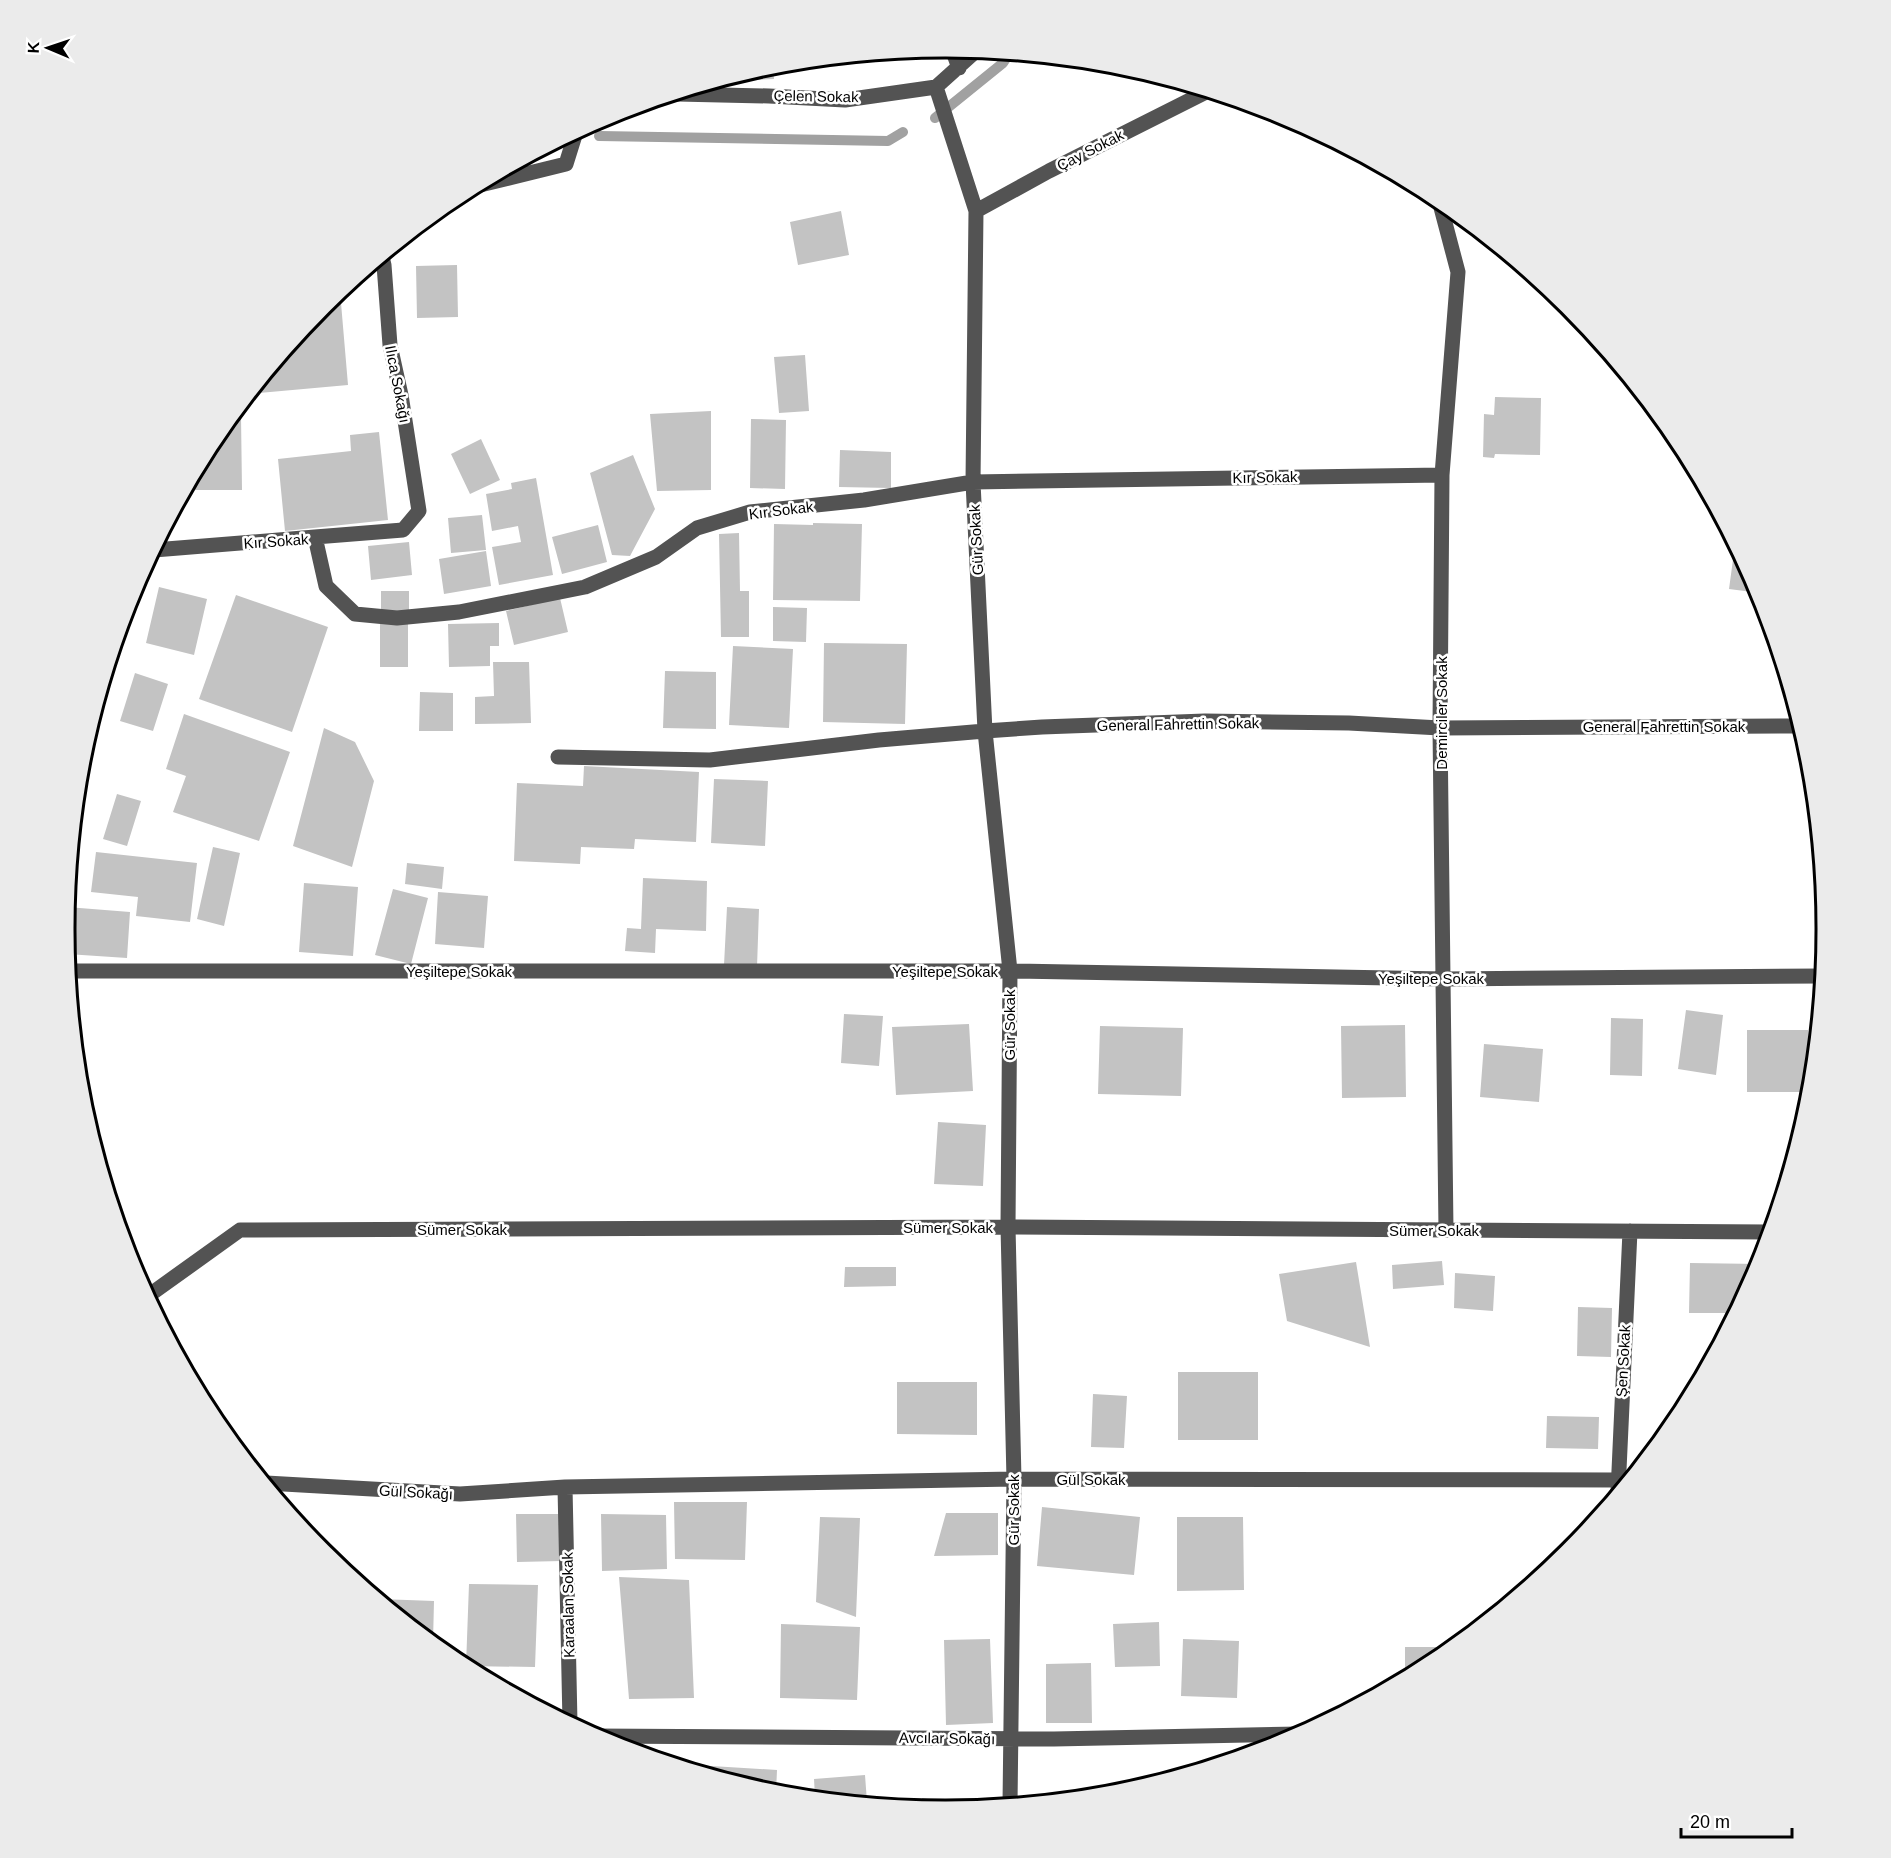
<svg xmlns="http://www.w3.org/2000/svg" width="1891" height="1858" font-family="Helvetica,sans-serif">
<style>
.lines{fill:none;stroke-linecap:round;stroke-linejoin:round}
.stream{stroke:#a1a1a1;stroke-width:10}
.building{fill:#c3c3c3}
.minor{stroke:#535353;stroke-width:15}
.labels{text-anchor:middle;dominant-baseline:central;stroke-width:5;stroke-linejoin:round;paint-order:stroke}
.street-label{font-size:15px;fill:#000;stroke:#fff}
.rim{fill:none;stroke:#000;stroke-width:3}
</style>
<rect width="100%" height="100%" fill="#fff"/>
<g class="lines">
<!-- stream -->
<path class="stream" d="M935 118 1003 63 1009 54
M599 136 888 141 903 132"/>
</g>
<!-- building -->
<path class="building" d="M773 65 774 79 735 81V77Z
M841 211 849 255 798 265 790 222Z
M457 265 458 317 417 318 416 266Z
M341 303 348 385 259 393 258 384 323 306Z
M805 355 809 411 779 413 774 357Z
M1495 397 1541 398 1540 455 1495 454 1494 458 1483 457 1484 414 1494 415Z
M711 411V490L657 491 650 414Z
M232 416H241L242 490H186L213 439Z
M751 419 786 420 785 489 750 488Z
M379 432 388 520 285 531 278 459 351 451 350 435Z
M481 439 500 480 470 494 451 454Z
M840 450 891 452V488L839 487Z
M633 455 655 509 630 556 612 555 590 473Z
M536 478 553 575 499 585 492 547 521 542 518 526 492 531 486 494 512 489 511 483Z
M482 515 486 550 451 553 448 518Z
M813 523 862 524 860 601 773 600 774 524 813 525Z
M598 525 607 562 562 574 552 537Z
M739 533 740 591H749V637H721L719 534Z
M409 542 412 575 371 580 368 546Z
M1735 545 1760 592V593L1729 589Z
M486 551 491 586 444 594 439 559Z
M159 587 207 599 194 655 146 643Z
M381 591H409V613H381Z
M236 595 328 627 292 732 199 699Z
M560 598 568 632 514 645 506 611Z
M773 607 807 608 806 642 773 641Z
M499 623V646H490V666L449 667 448 624Z
M380 624H408V667H380Z
M824 643 907 644 905 724 823 722Z
M733 646 793 649 789 728 729 725Z
M493 662H529L531 723 475 724V697L494 696Z
M665 671 716 672V729L663 728Z
M135 673 168 684 153 731 120 721Z
M420 692 453 693V731H419Z
M184 714 290 752 259 841 173 812 186 776 166 769Z
M324 728 355 742 374 781 352 867 293 846Z
M584 766 699 772 696 842 635 839 634 849 581 847 580 864 514 861 517 783 583 786Z
M714 779 768 781 765 846 711 843Z
M117 794 141 801 127 846 103 839Z
M213 847 240 853 224 926 197 919Z
M96 852 197 863 190 922 136 916 138 897 91 892Z
M407 863 444 867 442 889 405 884Z
M643 878 707 881 706 931 656 929 655 953 625 951 627 928 641 929Z
M304 883 358 887 353 956 299 952Z
M393 889 428 898 411 964 375 955Z
M438 892 488 896 484 948 435 944Z
M67 907 130 912 127 958 67 954 65 929Z
M727 907 759 909 757 967 724 965Z
M1686 1010 1723 1015 1716 1075 1678 1069Z
M844 1014 883 1016 879 1066 841 1063Z
M1611 1018 1643 1019 1642 1076 1610 1075Z
M969 1024 973 1091 896 1095 892 1027Z
M1405 1025 1406 1097 1342 1098 1341 1026Z
M1100 1026 1183 1028 1181 1096 1098 1094Z
M1747 1030H1808L1809 1092H1747Z
M1484 1044 1543 1049 1539 1102 1480 1097Z
M938 1122 986 1125 983 1186 934 1184Z
M1442 1261 1444 1285 1393 1289 1392 1265Z
M1356 1262 1370 1347 1287 1321 1279 1274Z
M1690 1263 1760 1264 1727 1327H1725V1313H1689Z
M845 1267H896V1286L844 1287Z
M1455 1273 1495 1276 1493 1311 1454 1308Z
M1578 1307 1612 1308 1611 1357 1577 1356Z
M1178 1372H1258V1440H1178Z
M897 1382H977V1435L897 1434Z
M1093 1394 1127 1396 1124 1448 1091 1447Z
M1547 1416 1599 1417 1598 1449 1546 1448Z
M674 1502H747L745 1560 675 1559Z
M1042 1507 1140 1517 1134 1575 1037 1566Z
M946 1513H998V1555L934 1556Z
M516 1514H561L562 1561 517 1562Z
M601 1514 666 1515 667 1569 602 1571Z
M820 1517 860 1518 856 1617 816 1602Z
M1177 1517H1243L1244 1590 1177 1591Z
M619 1577 689 1580 694 1698 629 1699Z
M469 1584 538 1585 535 1667 466 1666Z
M380 1599 434 1601 433 1642Z
M1159 1622 1160 1666 1115 1667 1113 1624Z
M781 1624 860 1627 857 1700 780 1698Z
M990 1639 993 1723 946 1725 944 1640Z
M1183 1639 1239 1641 1237 1698 1181 1696Z
M1405 1647H1452L1435 1662 1405 1677Z
M1091 1663 1092 1723H1046V1664Z
M679 1764 777 1770 776 1793 731 1780 732 1773 730 1780Z
M865 1775 867 1802 815 1797 814 1779Z
M922 1798 964 1805V1808L945 1810 924 1808Z"/>
<g class="lines">
<!-- minor -->
<path class="minor" d="M952 49 959 68
M936 87 976 211 973 482 985 731 1010 971 1008 1227 1014 1479 1010 1804
M677 94 769 96 845 100 936 87 976 51
M476 186 566 164 576 132
M1439 200 1458 272 1442 475 1440 728 1446 1230
M976 211 1049 171 1206 92
M315 537 403 530 419 511 401 395 390 345 384 265 382 257
M154 550 315 537 326 586 355 614 397 618 459 612 585 587 656 557 697 528 750 512 864 500 973 482 1442 475
M558 757 710 760 879 740 985 731 1042 727 1205 721 1349 723 1440 728 1800 726
M69 971H1010L1444 979 1822 976
M148 1296 240 1230 1008 1227 1770 1232
M266 1483 460 1494 565 1487 1014 1479 1617 1480
M565 1487 570 1723
M1618 1492 1630 1231
M594 1736 1054 1739 1299 1734"/>
</g>
<g class="labels">
<!-- street labels -->
<g class="street-label">
<text transform="translate(816 96) rotate(1)">Çelen Sokak</text>
<text transform="translate(1090 150) rotate(-27)">Çay Sokak</text>
<text transform="translate(398 384) rotate(79)">Ilıca Sokağı</text>
<text transform="translate(1265 477) rotate(-1)">Kır Sokak</text>
<text transform="translate(781 510) rotate(-7)">Kır Sokak</text>
<text transform="translate(976 540) rotate(-93)">Gür Sokak</text>
<text transform="translate(276 541) rotate(-4)">Kır Sokak</text>
<text transform="translate(1441 713) rotate(-90)">Demirciler Sokak</text>
<text transform="translate(1178 724) rotate(-1)">General Fahrettin Sokak</text>
<text x="1664" y="726">General Fahrettin Sokak</text>
<text x="459" y="971">Yeşiltepe Sokak</text>
<text x="945" y="971">Yeşiltepe Sokak</text>
<text x="1431" y="978">Yeşiltepe Sokak</text>
<text transform="translate(1009 1025) rotate(-90)">Gür Sokak</text>
<text x="948" y="1227">Sümer Sokak</text>
<text x="462" y="1229">Sümer Sokak</text>
<text x="1434" y="1230">Sümer Sokak</text>
<text transform="translate(1623 1361) rotate(-87)">Şen Sokak</text>
<text x="1091" y="1479">Gül Sokak</text>
<text transform="translate(416 1492) rotate(3)">Gül Sokağı</text>
<text transform="translate(1013 1510) rotate(-90)">Gür Sokak</text>
<text transform="translate(568 1605) rotate(-91)">Karaalan Sokak</text>
<text transform="translate(947 1738) rotate(1)">Avcılar Sokağı</text>
</g>
</g>
<!-- crop -->
<path d="M0 0H1891V1858H0ZM945 58H946A870 870 0 0 1 1816 928V930A870 870 0 0 1 946 1800H945A870 870 0 0 1 75 930V928A870 870 0 0 1 945 58Z" fill="#ebebeb" fill-rule="evenodd"/>
<path class="rim" d="M945 58H946A870 870 0 0 1 1816 928V930A870 870 0 0 1 946 1800H945A870 870 0 0 1 75 930V928A870 870 0 0 1 945 58Z"/>
<!-- north arrow -->
<g transform="translate(48 48) rotate(272)" stroke="#ffffff" stroke-width="4.5" paint-order="stroke">
<path d="M0-4.5L10 22L0 15L-10 22Z" fill="#000000"/>
<text y="-9" font-size="16" font-weight="bold" text-anchor="middle" fill="#000000">K</text>
</g>
<!-- scale -->
<path d="M1681 1828v9h111v-9" fill="none" stroke="#000000" stroke-width="3"/>
<text x="1690" y="1828" font-size="18" fill="#000000" stroke="#ffffff" stroke-width="4.5" paint-order="stroke">20 m</text>
</svg>
